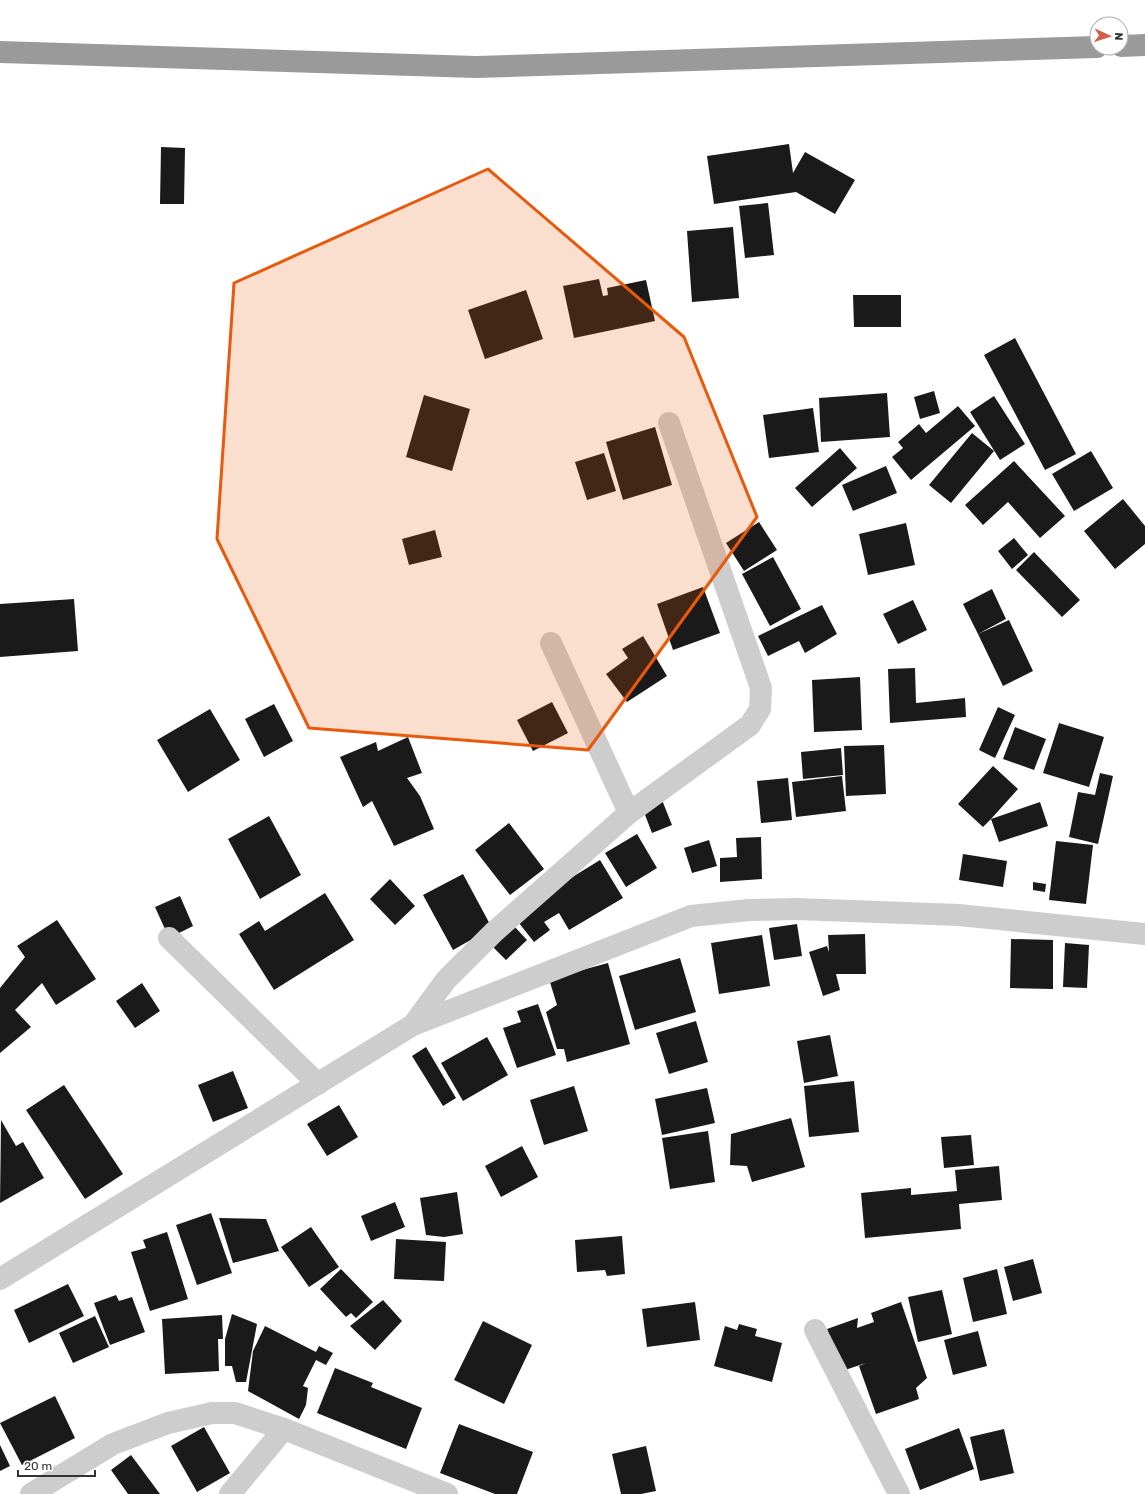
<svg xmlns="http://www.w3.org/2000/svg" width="1145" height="1494" font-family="Rubik,sans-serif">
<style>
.building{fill:#1a1a1a}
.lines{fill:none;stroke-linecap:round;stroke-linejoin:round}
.street{stroke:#cdcdcd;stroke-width:22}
.highway{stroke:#9a9a9a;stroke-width:22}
.marked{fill:#e8590c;fill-opacity:0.2;stroke:#e8590c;stroke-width:3;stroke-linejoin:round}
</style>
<rect width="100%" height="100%" fill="#fff"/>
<!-- building -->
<path class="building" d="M789 144 793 173 805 152 855 180 835 214 796 192 714 204 707 156Z
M161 147 185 148 184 204H160Z
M768 203 774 255 745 258 739 206Z
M733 227 739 298 692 302 687 231Z
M599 279 603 296 608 295 607 288 646 280 655 321 574 338 563 286Z
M526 290 543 339 485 359 468 310Z
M853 295H901V327H854Z
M1015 338 1076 454 1045 470 984 355Z
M934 391 940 413 920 419 914 397Z
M887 393 890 437 821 442 819 398Z
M424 395 470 409 452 471 406 457Z
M994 396 1025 444 1000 460 970 412Z
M958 406 975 426 911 480 892 457 903 448 898 442 919 424 926 433Z
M813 408 819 452 769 458 763 415Z
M655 427 672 485 623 500 606 442Z
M972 433 994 451 951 503 929 485Z
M840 448 857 468 812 507 795 488Z
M1091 451 1113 488 1074 511 1052 474Z
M604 453 616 491 587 500 575 462Z
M1014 461 1065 516 1040 538 1008 502 983 525 965 505Z
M886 466 897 493 853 511 842 485Z
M1123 499 1145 526V544L1115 569 1084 531Z
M759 522 777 550 744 571 726 543Z
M906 523 915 565 868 575 859 534Z
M435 530 442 557 409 565 402 539Z
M1014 538 1028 555 1012 569 998 551Z
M1034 552 1080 600 1062 617 1016 570Z
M773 557 801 609 770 626 742 574Z
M703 587 720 633 673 650 657 604Z
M992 589 1006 619 978 634 963 604Z
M74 599 78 651 0 657V604Z
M913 600 927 630 898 644 883 614Z
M822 605 837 634 805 653 799 641 768 656 758 636Z
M1009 620 1033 671 1003 686 978 634Z
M643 636 667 676 627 702 606 674 628 658 622 649Z
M915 668 916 703 965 698 966 717 890 723 888 669Z
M860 677 862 730 814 732 812 680Z
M552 702 568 733 533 751 517 720Z
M274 704 293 741 264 757 245 719Z
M998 707 1015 715 995 758 979 750Z
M210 709 240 760 188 792 157 740Z
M1059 723 1104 737 1089 787 1043 773Z
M1015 727 1046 739 1034 770 1003 759Z
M408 737 422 773 407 778 420 796 434 829 394 846 372 801 363 807 340 757 376 742 378 751Z
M884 745 886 794 846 796 844 746Z
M841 748 843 775 803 779 801 752Z
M993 766 1018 789 991 819 1040 802 1048 826 999 842 991 819 983 827 958 804Z
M1100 773 1113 776 1098 844 1069 837 1078 792 1095 795Z
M842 776 846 811 796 817 792 782Z
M788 778 792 820 761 823 757 781Z
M662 800 672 825 652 833 642 807Z
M269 816 301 875 260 899 228 839Z
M509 823 544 869 510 895 475 850Z
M637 834 657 868 626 887 605 853Z
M761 837 762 879 720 882V858L737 857 736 838Z
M709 840 717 866 692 873 684 848Z
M1056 841 1093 845 1086 904 1049 900Z
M963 854 1007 861 1003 887 959 880Z
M600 860 623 898 569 930 559 913 544 922 550 930 534 942 515 918 527 905Z
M463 874 492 928 453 950 423 895Z
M390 879 415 906 395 925 370 899Z
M1033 882 1046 884 1045 892 1033 890Z
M325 893 354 940 274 990 239 934 259 921 265 931Z
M180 896 193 926 169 938 155 907Z
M57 920 96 979 56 1005 42 983 15 1010 31 1027 0 1053V988L25 957 17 946Z
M797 924 802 956 774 960 769 928Z
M514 926 527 940 506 960 492 946Z
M865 934 866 974H836L840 990 823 996 809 952 827 946 829 952 828 935Z
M762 935 770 986 719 994 711 943Z
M1011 939 1053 940V989L1010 988Z
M1065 943 1089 945 1087 988 1063 987Z
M680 958 696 1012 635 1030 619 976Z
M608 963 630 1044 567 1062 564 1049H557L546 1012 557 1005 549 979Z
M142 983 160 1011 135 1028 116 1001Z
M538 1004 556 1055 517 1068 503 1028 521 1022 517 1011Z
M696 1021 708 1062 669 1074 656 1033Z
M830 1035 838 1076 804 1083 797 1041Z
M487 1037 508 1075 463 1101 441 1063Z
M426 1047 456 1098 443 1106 412 1056Z
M233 1071 248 1108 213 1122 198 1085Z
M854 1081 859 1132 809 1137 804 1086Z
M64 1085 123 1174 85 1199 26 1110Z
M574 1086 588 1131 544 1145 530 1100Z
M707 1088 715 1123 662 1135 655 1099Z
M339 1105 358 1137 327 1156 307 1124Z
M791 1118 805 1167 752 1182 747 1166 730 1165 731 1134Z
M1 1120 16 1146 23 1142 44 1178 0 1203Z
M708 1131 715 1182 670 1189 662 1138Z
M971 1135 974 1165 944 1168 941 1137Z
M522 1146 538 1177 501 1197 485 1166Z
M999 1166 1002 1200 959 1204 961 1229 865 1238 861 1193 911 1188V1195L957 1191 955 1170Z
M457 1192 463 1234 444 1237 426 1235 420 1198Z
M395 1202 405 1227 371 1241 361 1216Z
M211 1213 232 1273 197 1285 176 1225Z
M219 1218 266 1219 279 1251 233 1263Z
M311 1227 339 1267 309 1287 281 1247Z
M167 1232 188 1299 150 1311 131 1252 146 1248 143 1240Z
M622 1236 625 1274 607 1276 605 1270 577 1272 575 1240Z
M396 1239 446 1242 444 1281 394 1279Z
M1033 1259 1042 1293 1013 1301 1004 1267Z
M341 1269 373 1302 356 1318 351 1313 346 1317 320 1289Z
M997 1269 1007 1314 973 1322 963 1278Z
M68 1284 84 1316 29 1343 14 1310Z
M942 1290 952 1334 918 1342 908 1297Z
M116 1295 119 1301 132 1297 145 1332 110 1345 94 1303Z
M383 1300 402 1321 375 1350 350 1326Z
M695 1302 700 1340 647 1347 642 1309Z
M901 1302 927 1378 916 1388 919 1399 876 1414 859 1366 866 1363 842 1371 827 1329 858 1318 857 1328 874 1322 871 1313Z
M232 1314 257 1324 246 1382H236L232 1366H225V1339Z
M222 1315 223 1339H218L219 1371 165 1374 162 1319Z
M95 1316 109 1347 73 1363 59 1333Z
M483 1321 532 1345 504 1404 454 1380Z
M739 1324 757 1329 755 1336 782 1343 772 1382 714 1366 725 1326 737 1330Z
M265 1326 316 1352 319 1346 333 1353 326 1365 316 1360 303 1386 308 1388 306 1405 299 1419 248 1391 253 1351Z
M978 1331 987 1366 953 1375 944 1340Z
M335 1368 373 1383 371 1387 422 1408 406 1449 317 1413Z
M55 1396 75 1438 22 1465 0 1423Z
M459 1424 533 1452 517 1494H495L440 1473Z
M204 1427 230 1473 197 1492 171 1446Z
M959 1428 974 1469 920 1490 905 1449Z
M1004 1429 1014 1473 980 1481 970 1437Z
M0 1445 10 1466 0 1471Z
M646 1446 656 1491 641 1494H621L612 1454Z
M131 1455 160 1494H128L111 1470Z"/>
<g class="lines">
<!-- street -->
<path class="street" d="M551 643 629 813
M169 938 318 1084
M413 1025 691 916 749 910 797 909 959 915 1145 934
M0 1279 413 1025 446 980 494 932 629 813 750 725 760 709 761 688 669 423
M815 1330 899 1494
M31 1494 113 1444 168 1423 212 1413H235L284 1429 447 1494
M230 1494 284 1429"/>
<!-- highway -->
<path class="highway" d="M1121 46 1145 45
M0 52 476 67 1097 47"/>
</g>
<!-- marked area -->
<path class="marked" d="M488 169 684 337 757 517 588 750 309 728 217 539 234 283Z"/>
<!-- north arrow -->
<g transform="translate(1109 36) rotate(93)"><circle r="19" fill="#ffffff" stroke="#adadad"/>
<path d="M0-3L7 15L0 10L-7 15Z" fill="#d35d4b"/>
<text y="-6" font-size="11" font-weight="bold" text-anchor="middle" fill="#333333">N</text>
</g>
<!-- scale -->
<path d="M18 1470v6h77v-6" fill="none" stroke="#333333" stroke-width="2"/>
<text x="24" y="1470" font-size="12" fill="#333333" stroke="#ffffff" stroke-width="3" paint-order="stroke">20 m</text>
</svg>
